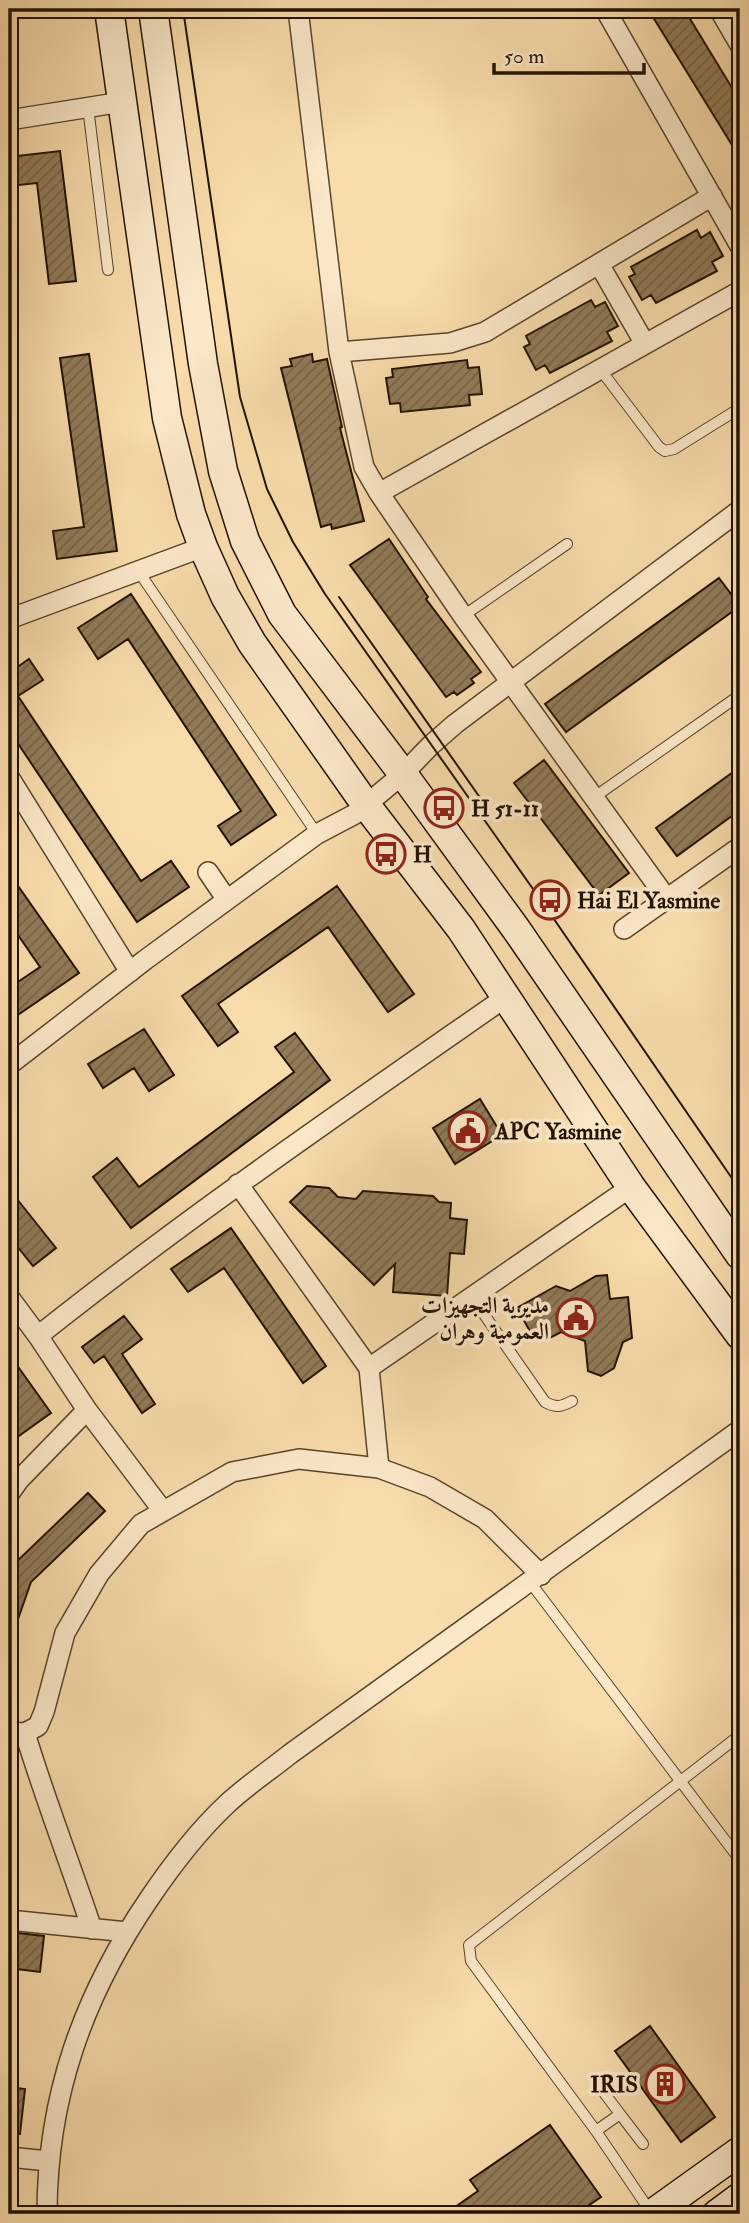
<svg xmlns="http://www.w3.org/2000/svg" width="749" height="2223" font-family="'IM FELL Double Pica',Amiri,serif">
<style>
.building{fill:url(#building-hatch);stroke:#231200;stroke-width:2}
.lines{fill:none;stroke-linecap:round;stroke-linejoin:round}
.lane-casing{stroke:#58442b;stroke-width:12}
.street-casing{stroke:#58442b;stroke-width:22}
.secondary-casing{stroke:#231200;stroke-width:31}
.lane{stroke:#fbe8c9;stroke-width:10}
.street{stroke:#fbe8c9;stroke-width:19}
.secondary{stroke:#fbe8c9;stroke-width:28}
.tram{stroke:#231200;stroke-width:2}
.labels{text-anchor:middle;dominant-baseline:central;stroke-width:7;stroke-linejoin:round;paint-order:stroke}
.poi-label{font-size:23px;font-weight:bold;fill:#231200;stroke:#fbe8c9;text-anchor:start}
</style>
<defs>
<pattern id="building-hatch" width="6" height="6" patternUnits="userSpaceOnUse" patternTransform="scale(1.75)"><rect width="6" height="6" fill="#927b59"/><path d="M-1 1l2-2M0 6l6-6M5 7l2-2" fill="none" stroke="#776347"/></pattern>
</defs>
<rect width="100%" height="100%" fill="#f9dcac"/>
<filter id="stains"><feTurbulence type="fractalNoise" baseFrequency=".00286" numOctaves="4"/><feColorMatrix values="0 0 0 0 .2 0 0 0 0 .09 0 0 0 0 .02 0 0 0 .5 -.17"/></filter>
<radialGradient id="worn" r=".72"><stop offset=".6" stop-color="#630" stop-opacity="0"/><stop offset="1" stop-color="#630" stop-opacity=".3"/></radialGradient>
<!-- building -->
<path class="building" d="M648 9H684L740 101V158Z
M60 151 76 281 49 284 37 183 9 186V157Z
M697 230 701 238 710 232 723 256 712 262 717 271 656 303 651 295 642 300 629 277 635 274 631 267Z
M591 300 595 307 605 302 618 326 607 332 612 341 550 373 545 365 536 370 524 347 530 344 526 336Z
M89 354 117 551 57 559 53 531 84 527 60 358Z
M312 354 313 362 327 359 342 427 340 428 364 521 332 529 331 524 321 527 281 368 292 366 290 359Z
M467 360 468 368 479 367 482 394 469 395 470 405 401 412 400 403 390 404 386 378 393 377 392 369Z
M389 539 428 597 426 599 481 672 471 679 474 683 457 695 454 692 446 697 350 565Z
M719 578 740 606 566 732 545 704Z
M131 594 276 815 231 845 218 826 241 811 128 639 98 659 78 628Z
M29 659 43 680 18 696 141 881 171 861 189 887 137 922 9 730V673Z
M544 760 629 873 599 895 514 783Z
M740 767V810L677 856 656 828Z
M9 873 79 973 9 1021V988L40 967 9 922Z
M337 886 414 994 388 1012 328 927 218 1004 238 1032 218 1046 182 996Z
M144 1029 174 1075 149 1091 134 1068 103 1088 88 1064Z
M295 1033 330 1080 131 1228 93 1177 117 1158 139 1187 294 1072 275 1047Z
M480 1099 502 1135 455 1164 433 1128Z
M307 1186 329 1188 338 1197 356 1199 363 1191 433 1196 439 1202 451 1203 450 1218 467 1220 464 1254 450 1253 447 1296 393 1292 395 1264 374 1285 290 1202Z
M9 1189 56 1248 33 1266 9 1236Z
M231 1228 326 1366 303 1383 224 1268 188 1292 171 1269Z
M607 1275 610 1299 628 1297 632 1338 623 1342 614 1368 601 1376 588 1371 585 1341 561 1332 546 1340 532 1335 517 1308 556 1286 570 1291 596 1276Z
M124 1316 142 1339 122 1354 155 1404 142 1413 104 1356 94 1363 82 1347Z
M9 1354 51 1413 9 1443Z
M88 1493 105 1511 31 1582 11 1639 9 1638V1569Z
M9 1932 44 1936 40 1972 9 1968Z
M650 2026 715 2117 681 2142 615 2051Z
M9 2087 25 2089 20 2134 9 2133Z
M550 2125 601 2197 576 2214H445L478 2191 470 2180Z"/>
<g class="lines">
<!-- lane casing -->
<g class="lane-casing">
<path id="lane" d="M88 107 108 270
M600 369 659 447 665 451 674 449 740 408
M139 572 317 834
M463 616 567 544
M593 798 740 695
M472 1297 545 1402C556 1408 561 1407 572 1401
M530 1582 740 1860
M620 2114 643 2144
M596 2131 620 2114 605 2094
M650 2211 596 2131 471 1961 469 1945 740 1735"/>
</g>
<!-- street casing -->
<g class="street-casing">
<path id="street" d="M298 9 339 352 364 467 379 493 463 616 667 899
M605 9 740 246
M719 9 740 45
M9 120 122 102
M599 264 645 344
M339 352 450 343 485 332 712 196
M379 493 740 291
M9 619 203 547
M9 777 130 972
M208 872 227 900
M624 929 740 847
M9 1065 145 960 317 834 355 814 403 774 431 745 455 724 740 510
M238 1184 369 1368 379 1468
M9 1297 38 1336 87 1410 163 1511
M38 1336C189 1216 348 1107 506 997
M369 1368 631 1187
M9 1494 19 1480 87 1410
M9 1732 25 1733 38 1726 44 1712 65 1633 99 1574 141 1524 232 1472 299 1459 379 1468 430 1487 485 1519 541 1575
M25 1733C45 1799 70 1863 92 1929
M9 1920 127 1932
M9 2157 48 2161
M47 2214C47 2097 83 1996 149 1899 172 1865 197 1832 227 1804 246 1786 269 1771 290 1754L740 1430"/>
</g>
<!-- secondary casing -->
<g class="secondary-casing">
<path id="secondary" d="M109 9 167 418 191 514 203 547 225 596 252 643 366 805 461 929 631 1187 740 1335
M153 9 203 364 223 471 245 541 282 614 403 774 516 929 740 1255
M652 2214 740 2151
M717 2214 740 2197"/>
</g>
<!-- lane -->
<use href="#lane" class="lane"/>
<!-- street -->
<use href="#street" class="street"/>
<!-- secondary -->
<use href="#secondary" class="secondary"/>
<!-- tram -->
<path class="tram" d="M183 9 240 397 267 489 293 542 325 594 545 906 740 1190
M339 597 488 809"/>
</g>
<!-- icons -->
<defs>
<g id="bus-ring" transform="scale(2.0125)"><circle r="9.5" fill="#fbe8c9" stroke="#8f2418" stroke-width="1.5"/><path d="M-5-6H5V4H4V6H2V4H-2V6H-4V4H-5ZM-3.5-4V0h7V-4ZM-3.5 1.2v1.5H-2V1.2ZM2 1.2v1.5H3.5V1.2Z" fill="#8f2418"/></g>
<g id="civic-ring" transform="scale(2.0125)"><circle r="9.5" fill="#fbe8c9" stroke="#8f2418" stroke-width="1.5"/><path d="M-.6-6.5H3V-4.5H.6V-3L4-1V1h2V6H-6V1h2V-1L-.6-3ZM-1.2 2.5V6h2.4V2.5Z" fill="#8f2418"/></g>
<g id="building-ring" transform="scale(2.0125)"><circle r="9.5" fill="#fbe8c9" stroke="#8f2418" stroke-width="1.5"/><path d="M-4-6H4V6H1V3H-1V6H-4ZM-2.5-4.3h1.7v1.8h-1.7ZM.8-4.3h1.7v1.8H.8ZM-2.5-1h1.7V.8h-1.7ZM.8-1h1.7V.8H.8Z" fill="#8f2418"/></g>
</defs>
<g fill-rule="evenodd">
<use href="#bus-ring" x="444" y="808"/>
<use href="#bus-ring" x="386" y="854"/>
<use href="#bus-ring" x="550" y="900"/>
<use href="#civic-ring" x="468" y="1131"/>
<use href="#civic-ring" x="576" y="1318"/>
<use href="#building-ring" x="665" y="2084"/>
</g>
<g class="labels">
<!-- poi labels -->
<g class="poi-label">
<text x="471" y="808">H 51-11</text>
<text x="413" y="854">H</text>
<text x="577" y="900">Hai El Yasmine</text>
<text x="495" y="1131">APC Yasmine</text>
<text x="549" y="1305" text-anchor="end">مديرية التجهيزات<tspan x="549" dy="26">العمومية وهران</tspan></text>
<text x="638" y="2084" text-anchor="end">IRIS</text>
</g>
</g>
<!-- margin -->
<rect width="749" height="2223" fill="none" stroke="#f9dcac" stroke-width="35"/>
<rect x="10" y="10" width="728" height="2202" fill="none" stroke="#231200" stroke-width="3.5"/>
<rect x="18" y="18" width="714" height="2188" fill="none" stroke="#231200" stroke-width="2"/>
<!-- scale -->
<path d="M494 63v10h150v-10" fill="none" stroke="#231200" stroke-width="3.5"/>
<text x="504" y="63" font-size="21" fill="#231200" stroke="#fbe8c9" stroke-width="5" paint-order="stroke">50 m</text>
<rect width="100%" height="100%" filter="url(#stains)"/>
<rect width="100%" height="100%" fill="url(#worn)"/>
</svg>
